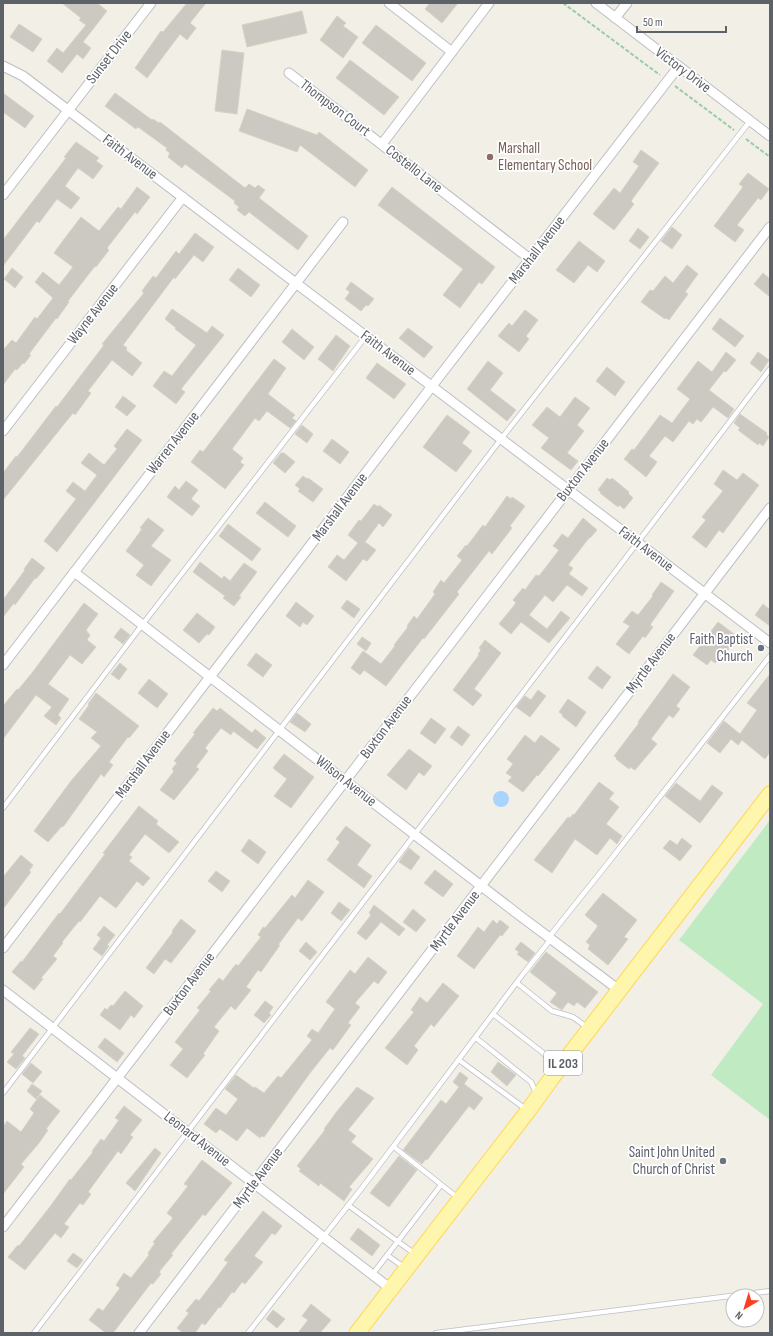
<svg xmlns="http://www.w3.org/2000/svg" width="773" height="1336" font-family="'Sofia Sans Condensed',sans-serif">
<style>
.green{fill:#c0ebc2}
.water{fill:#a8d4ff}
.building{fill:#ccc9c2;stroke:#d7d2c3}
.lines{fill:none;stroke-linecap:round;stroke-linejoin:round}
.service-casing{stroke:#bdbfc6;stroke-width:6}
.minor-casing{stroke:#bdbfc6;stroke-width:11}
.primary-casing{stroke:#ffd851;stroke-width:17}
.path{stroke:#98ccaa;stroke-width:2;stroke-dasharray:4 2;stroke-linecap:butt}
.service{stroke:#fff;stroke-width:4.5}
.minor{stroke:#fff;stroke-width:9}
.primary{stroke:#fff6ad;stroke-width:15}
.education-dot{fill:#8d6e63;stroke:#fff;stroke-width:1.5}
.worship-dot{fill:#6b7280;stroke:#fff;stroke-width:1.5}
.labels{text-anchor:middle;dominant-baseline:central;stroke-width:3.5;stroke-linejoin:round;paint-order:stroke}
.shield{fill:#fff;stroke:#8e9095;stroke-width:1}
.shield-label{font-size:14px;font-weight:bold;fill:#5d6168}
.street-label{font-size:15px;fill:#5d6168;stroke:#fff}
.education-label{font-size:15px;fill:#785e54;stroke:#fff;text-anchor:start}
.worship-label{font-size:15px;fill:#5b616d;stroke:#fff;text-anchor:end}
</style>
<rect width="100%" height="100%" fill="#f1efe6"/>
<!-- green -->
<path class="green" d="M770 820V1120L711 1075 763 1004 679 940Z"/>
<!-- water -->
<path class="water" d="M493 799a8 8 0 1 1 16 0a8 8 0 1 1-16 0Z"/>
<!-- building -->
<path class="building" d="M62 3H97L107 11 83 42 91 48 83 59 77 54 62 73 47 61 57 48 63 53 86 25 79 20 81 18Z
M187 3H206L190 23 196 28 187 40 180 34 147 78 135 68 161 31 163 32Z
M430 3H458L442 23 425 9Z
M302 11 307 33 247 47 242 25Z
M337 16 346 23 343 26 358 37 343 58 320 40Z
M19 24 42 39 33 52 10 37Z
M376 25 426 63 412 81 362 43Z
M222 50 244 53 237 114 215 111Z
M350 60 399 97 384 115 336 78Z
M3 93 34 116 25 128 3 112Z
M115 93 152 120 153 119 159 123 160 122 245 188 249 184 255 188 258 185 265 190 259 198 308 236 298 250 249 212 245 216 237 210 239 207 234 203 235 201 185 164 182 168 168 157 170 153 166 150 167 148 138 127 136 129 105 106Z
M247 109 317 135 319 132 368 170 355 187 300 145 297 152 239 131Z
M76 142 99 158 96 161 103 166 93 179 78 168 65 186 80 198 71 209 57 199 39 223 37 221 3 266V240L66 158 64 157Z
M641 150 659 163 631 201 634 204 614 230 593 214 614 188 620 193 639 166 633 162Z
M748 173 769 189 761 200 758 198 737 225 744 230 735 242 714 226 743 187 739 184Z
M137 187 150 197 137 214 135 212 107 248 109 250 96 267 95 266 68 301 69 302 57 319 56 318 29 354 31 355 24 364 23 363 17 370 15 369 3 385V350L12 340 16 343 35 317 37 319 53 298 35 282 43 272 59 285 73 267 54 253 62 242 81 217 99 231 118 207 121 209Z
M392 187 495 267 482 284 479 282 460 308 443 295 463 269 378 205Z
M672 227 682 235 672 249 661 241Z
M638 228 649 237 640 249 629 241Z
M195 233 214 247 203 262 194 255 175 279 174 277 123 345 127 348 126 350 142 363 132 376 112 360 88 391 91 393 75 415 73 413 3 500V473L16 456 17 457 56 406 57 407 104 345 102 344 144 293 142 291 153 276 156 278 176 251 179 254Z
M579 241 605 261 597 272 588 265 574 283 556 270Z
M687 265 698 274 685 292 688 294 669 320 666 318 665 319 641 302 650 290 653 291 665 276 673 283Z
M12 268 23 277 15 288 4 279Z
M238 268 260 285 251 297 229 280Z
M763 273 770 279V297L754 284Z
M351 282 374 299 368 306 366 305 361 311 345 299 350 292 346 289Z
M172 309 207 333 212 326 224 335 181 389 185 392 176 404 153 386 164 371 172 376 196 345 175 329 176 328 165 319Z
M525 310 538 320 526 336 529 339 519 352 498 336 509 323 512 326Z
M720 318 744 336 735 347 712 329Z
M408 328 433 347 424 358 399 338Z
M292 329 314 347 304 360 282 342Z
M336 335 350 346 333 371 318 359Z
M726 352 736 360 726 372 724 371 709 390 734 409 728 418 713 407 701 422 697 419 693 424 689 421 673 442 665 436 649 456 657 462 646 477 624 459 632 449 634 450 660 415 672 423 690 399 677 389 698 361 712 372Z
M758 352 769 360 761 372 750 363Z
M274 359 286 368 268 394 295 415 292 418 296 421 290 428 267 411 259 421 255 418 232 449 243 458 240 462 244 465 225 489 191 462 200 450 203 452Z
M488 361 503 373 490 390 516 410 507 421 467 389Z
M377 363 406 384 394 399 366 378Z
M607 367 625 382 615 396 596 381Z
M123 396 136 406 127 416 115 407Z
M575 397 590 408 577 425 584 431 567 453 578 461 571 470 541 448 549 438 532 425 547 407 560 417Z
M740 414 767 433 766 434 769 437 763 446 759 443 758 445 738 430 740 428 734 423Z
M447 415 470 432 462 443 472 451 456 472 423 447Z
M302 425 313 434 307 443 295 434Z
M127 429 142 440 57 552 44 541 76 499 66 491 73 482 85 491 97 475 81 463 89 453 104 465 117 449 114 446Z
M332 439 349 452 340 464 323 451Z
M281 453H284L295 462 285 473 273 463Z
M723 470 737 480 743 473 759 485 723 533 719 530 706 548 692 537 706 520 702 517 723 491 714 484Z
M303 476 307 479 308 478 323 489 313 502 298 491 300 489 295 485Z
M607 478 610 480 612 478 629 492 628 493 633 498 624 509 619 505 618 507 600 493 601 492 598 490Z
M186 481 198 490 191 499 200 506 192 516 167 497 175 486 179 490Z
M507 496 511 499 512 497 525 506 510 526 512 528 492 554 489 551 457 592 459 594 424 639 423 638 405 661 386 686 364 670 360 675 351 668 363 651 381 664 395 646 394 645 408 627 407 626 414 616 417 619 435 594 433 592 441 580 444 583 462 560 457 556 466 545 467 546 483 525 485 527Z
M265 502 296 526 288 537 256 513Z
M374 504 378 507 379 505 392 515 383 527 379 523 365 542 376 550 367 561 363 559 346 581 328 567 337 555 344 560 358 543 348 535 359 520 361 521Z
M148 518 164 530 151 546 171 560 151 586 136 575 144 565 126 551 142 529 140 528Z
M583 518 597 530 590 538H589L568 565 573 568 569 574 588 588 582 596 567 585 553 602 545 595 529 615 547 629 561 611 570 618 549 643 521 622 511 634 499 624 516 603 513 600 523 588 525 590 536 575 539 576 559 550 553 546 562 534 568 538Z
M228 524 261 549 252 561 219 536Z
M32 558 45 568 36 579 35 578 15 605 14 603 3 617V600L25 570 24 569Z
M200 562 222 579 224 576 230 581 244 563 257 572 239 596 241 597 234 606 223 598 225 596 193 572Z
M661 582 674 591 650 625 653 627 645 638 643 636 629 654 616 644 630 626 623 622 632 611 638 615 653 596 652 595Z
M347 600 360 609 354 618 341 608Z
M296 602 314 616 307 625 303 622 300 627 286 616Z
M84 603 98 614 86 630 90 635 87 640 96 647 82 664 70 655 48 684 69 699 58 715 61 718 56 725 44 716 52 707 36 695 3 739V706L17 689 18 690 32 673Z
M763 604 770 610V626L755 615Z
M197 613 215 627 209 635 207 634 199 643 183 630Z
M718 622 738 637 728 650 726 648 715 663 711 660 707 665 693 655Z
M121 628 130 635 123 644 114 637Z
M362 637 371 643 366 651 357 644Z
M485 640 501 653 474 689 482 695 473 706 453 690 479 655 478 654 481 650 479 648Z
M256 653 272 665 263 677 247 665Z
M120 663 127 669 119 680 111 674Z
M597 666 611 677 602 689 588 678Z
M673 674 690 687 676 706 680 709 673 718 669 715 651 739 657 744 635 770 630 767 629 769 616 759 617 758 614 756 639 723 638 722Z
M770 674V752L765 759 742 740 738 745 731 739 720 753 707 743 724 721 740 734 757 710 747 703Z
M149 679 168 694 157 708 138 693Z
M538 690 546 696 530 717 516 707 525 696 531 700Z
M96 693 139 726 129 738 128 737 109 762 113 765 104 777 101 774 63 827 62 826 48 842 34 831 71 781 101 746 91 738 97 732 79 719 89 705 88 704Z
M568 699 586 712 576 727 562 716 563 715 559 712Z
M213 708 217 711 220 708 252 733 255 729 266 738 257 749 233 731 231 735 221 728 205 748 208 751 196 767 199 769 174 800 160 790 174 771 172 769 177 763 174 761 195 734 193 733Z
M297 713 311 724 305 732 290 722Z
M431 718 446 729 435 744 420 733Z
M458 726 470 735 462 746 450 737Z
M525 735 535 743 541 735 560 749 538 776 537 775 523 792 508 781 512 777 506 773 513 764 507 759Z
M409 749 432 766 424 776 419 772 406 790 387 775Z
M284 754 314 777 291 808 274 796 287 779 273 768Z
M599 782 614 793 609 799 619 807 606 824 622 836 617 844 610 838 597 855 575 839 552 873 534 860 568 817 570 818 573 814 574 815Z
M676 783 700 801 712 785 723 793 700 823 665 796Z
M139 806 158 821 156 824 179 842 169 853 145 834 129 855 132 857 129 861 150 878 143 886 137 881 116 908 100 896 80 922 79 921 62 942 63 943 53 956 57 959 41 978 43 979 34 990 12 972 21 961 22 962 59 913 60 914 105 854 103 853Z
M346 826 371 845 357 865 372 876 364 888 327 860 340 842 336 839Z
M682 838 692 846 680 861 663 848 670 840 677 845Z
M249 839 266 852 258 864 241 851Z
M409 848 420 857 411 870 399 862Z
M21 855 33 865 29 871 31 872 3 909V877Z
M435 870 453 884 443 897 424 883Z
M216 871 230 881 222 892 208 881Z
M308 880 324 892 302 921 298 918 278 945H280L261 972 258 970 246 987 251 990 235 1010 231 1006 214 1027 219 1031 203 1054 205 1055 187 1078 170 1065 183 1049 175 1042 200 1010 197 1008 211 991 209 990 219 978 223 981 236 964 238 966 261 937 258 935 263 927 265 928 292 895 295 898Z
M603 893 637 920 624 937 628 939 608 965 588 949 590 945 586 942 598 926 585 915Z
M339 902 350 910 341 921 331 913Z
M374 905 405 929 399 936 381 922 366 940 357 933 371 915 369 913Z
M413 909 426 920 416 932 403 922Z
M181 919 196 931 171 963 165 959 154 974 146 968 173 932 172 931Z
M493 920 497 924 500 920 509 927 502 936 500 935 474 969 457 956 478 927 484 932Z
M104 926 115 935 107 945 109 946 102 956 93 949 101 938 97 935Z
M306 942 317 952 310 960 299 951Z
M521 942 535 953 528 962 517 954 519 952 515 949Z
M546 952 598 992 585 1008 577 1002 574 1006 568 1002 562 1010 550 1002 557 993 530 972Z
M368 957 387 972 378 984 374 981 355 1003 360 1007 348 1023 351 1025 333 1050 330 1048 310 1073 264 1137 261 1136 260 1138 247 1128 237 1141 220 1129 216 1133 204 1124 216 1108 226 1115 238 1099 225 1089 236 1075 254 1088 255 1087 264 1093 278 1076 281 1078 312 1040 307 1036 312 1029 318 1033 335 1009 326 1002 350 970 355 974Z
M443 983 459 996 434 1027 431 1024 414 1046 418 1050 407 1065 385 1048 414 1012 411 1010 420 997 427 1003Z
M125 991 143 1006 134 1018 131 1015 120 1030 100 1015 105 1008 107 1010 111 1005 113 1006Z
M265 1001 273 1007 269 1013 271 1015 264 1023 254 1015Z
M30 1028 39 1034 22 1056 25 1058 16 1069 7 1062 14 1054 11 1052Z
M105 1038 124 1053 117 1062 98 1047Z
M498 1062 516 1075 507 1086 491 1072Z
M31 1063 42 1072 33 1083 22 1074Z
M460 1072 468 1078 464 1084 483 1098 474 1110 469 1106 427 1160 426 1159 422 1164 403 1150 441 1100 446 1104 459 1087 453 1082Z
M32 1084 42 1091 36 1099 27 1091Z
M357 1087 374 1098 348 1130 356 1136 351 1142 373 1159 349 1187 352 1189 344 1201 320 1183 319 1186 299 1171 301 1169 297 1166 325 1130 324 1129 338 1110Z
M40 1095 60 1111 46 1129 48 1130 39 1143 21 1164 24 1167 3 1194V1127L7 1121 21 1132 34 1113 30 1109Z
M124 1106 142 1120 130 1135 133 1137 121 1154 118 1151 88 1192 91 1194 83 1205 80 1203 64 1224 69 1227 61 1238 55 1233 25 1270 8 1257 18 1245 19 1246 49 1208 70 1179 71 1180 93 1152 92 1151 101 1139 104 1141 119 1120 115 1118Z
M155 1148 161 1153 135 1191 126 1183Z
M399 1156 417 1170 389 1207 370 1193Z
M202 1160 232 1183 205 1216 203 1214 171 1254 173 1255 159 1272 161 1274 153 1284 151 1283 113 1333H106L89 1320 98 1308 103 1311 120 1288 116 1285 124 1273 131 1278 149 1255 148 1253 155 1243 153 1242 173 1218 167 1213 188 1186 184 1184Z
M263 1211 282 1226 275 1235 272 1233 254 1256 263 1262 245 1284 242 1282 234 1293 232 1292 220 1308 219 1307 205 1325 202 1323 195 1333H183L177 1328 189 1313 186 1311 196 1299 199 1301 215 1280 228 1262 224 1260Z
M358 1228 380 1245 372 1256 350 1239Z
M73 1253 83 1260 77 1268 67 1261Z
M311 1304 331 1320 320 1333H298L308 1320 302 1316Z
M273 1310 285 1319 277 1328 266 1319Z"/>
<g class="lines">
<!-- service casing -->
<g class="service-casing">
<path id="service" d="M3 808 142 625 366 336
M549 937 608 863 770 656
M517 983 552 1011 573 1017 588 1028
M493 1014 542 1052 558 1067
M476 1038 531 1082 537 1095
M459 1060 527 1110
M3 1093 501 439 750 121
M394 1147 458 1198
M348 1205 415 1254
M387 1255 405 1268
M372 1275 441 1185
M34 1333 770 369
M248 1333 365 1184 523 974 551 939
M436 1333 770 1291"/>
</g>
<!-- minor casing -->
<g class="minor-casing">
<path id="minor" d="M389 3 452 52
M596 3 770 136
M615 18 627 3
M3 66 23 76 770 643
M289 73 530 259
M382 144 489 3
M3 195 151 3
M3 431 183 197
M74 572 519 915 619 990
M3 665 343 222
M3 948 432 386 679 66
M3 990 391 1289
M3 1227 770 227
M139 1333 770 508"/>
</g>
<!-- primary casing -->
<g class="primary-casing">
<path id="primary" d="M357 1333 528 1111 551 1079 770 794"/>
</g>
<!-- path -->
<path class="path" d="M563 3 660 75
M675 86 734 130
M746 139 770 157"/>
<!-- service -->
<use href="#service" class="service"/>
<!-- minor -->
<use href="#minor" class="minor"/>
<!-- primary -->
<use href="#primary" class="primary"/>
</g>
<!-- markers -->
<circle class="education-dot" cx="490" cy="157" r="4"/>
<g class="worship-dot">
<circle cx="761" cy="648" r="4"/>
<circle cx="723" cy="1161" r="4"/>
</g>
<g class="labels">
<!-- shield labels -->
<rect class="shield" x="544" y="1051" width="38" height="24" rx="3"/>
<g class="shield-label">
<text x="563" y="1063">IL 203</text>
</g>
<!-- street labels -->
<g class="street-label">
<text transform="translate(109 57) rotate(-52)">Sunset Drive</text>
<text transform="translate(683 70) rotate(37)">Victory Drive</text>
<text transform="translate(335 108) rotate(37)">Thompson Court</text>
<text transform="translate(130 157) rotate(37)">Faith Avenue</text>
<text transform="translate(414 169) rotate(38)">Costello Lane</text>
<text transform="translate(537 250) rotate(-52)">Marshall Avenue</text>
<text transform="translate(93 314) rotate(-52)">Wayne Avenue</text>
<text transform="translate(388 353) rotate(37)">Faith Avenue</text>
<text transform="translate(173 443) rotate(-52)">Warren Avenue</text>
<text transform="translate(583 470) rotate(-52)">Buxton Avenue</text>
<text transform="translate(340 507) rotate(-53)">Marshall Avenue</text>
<text transform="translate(646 549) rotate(37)">Faith Avenue</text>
<text transform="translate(651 663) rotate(-53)">Myrtle Avenue</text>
<text transform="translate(386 727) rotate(-53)">Buxton Avenue</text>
<text transform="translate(143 764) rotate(-53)">Marshall Avenue</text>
<text transform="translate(346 781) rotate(38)">Wilson Avenue</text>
<text transform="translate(455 921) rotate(-53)">Myrtle Avenue</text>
<text transform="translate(189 984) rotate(-53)">Buxton Avenue</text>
<text transform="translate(197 1139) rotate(38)">Leonard Avenue</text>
<text transform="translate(258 1178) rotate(-53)">Myrtle Avenue</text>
</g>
<!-- education labels -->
<g class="education-label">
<text x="498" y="148">Marshall<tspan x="498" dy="17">Elementary School</tspan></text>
</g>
<!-- worship labels -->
<g class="worship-label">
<text x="753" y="639">Faith Baptist<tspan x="753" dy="17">Church</tspan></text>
<text x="715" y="1152">Saint John United<tspan x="715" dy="17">Church of Christ</tspan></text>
</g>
</g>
<!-- border -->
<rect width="773" height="1336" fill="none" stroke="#5d6168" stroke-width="8"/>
<!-- north arrow -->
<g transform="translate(745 1308) rotate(218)"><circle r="19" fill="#ffffff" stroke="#bec0c3"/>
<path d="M0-3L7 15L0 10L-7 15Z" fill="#fb3f21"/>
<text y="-6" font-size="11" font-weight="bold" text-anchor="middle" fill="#5d6168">N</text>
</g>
<!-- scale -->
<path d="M637 26v6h89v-6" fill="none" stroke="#5d6168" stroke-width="2"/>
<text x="643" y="26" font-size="12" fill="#5d6168" stroke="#ffffff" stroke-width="3" paint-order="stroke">50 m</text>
</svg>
